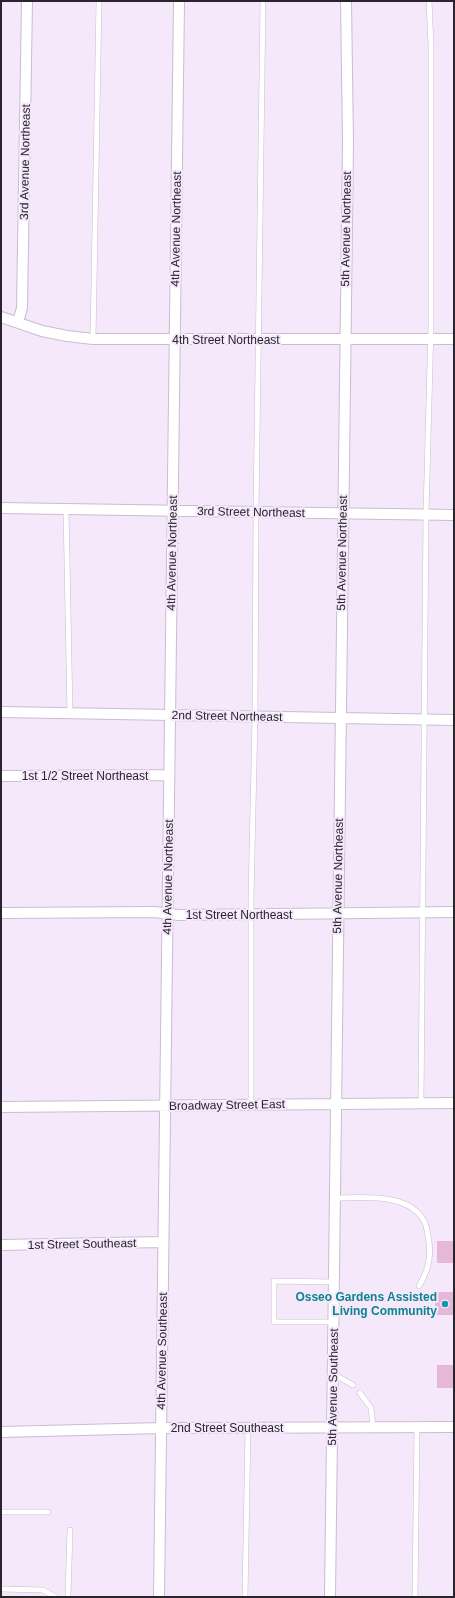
<svg xmlns="http://www.w3.org/2000/svg" width="455" height="1598" font-family="Helvetica,sans-serif">
<style>
.building{fill:#e7b7d9}
.lines{fill:none;stroke-linecap:round;stroke-linejoin:round}
.lane-casing{stroke:#c9bdcf;stroke-width:6}
.street-casing{stroke:#c9bdcf;stroke-width:12}
.lane{stroke:#fff;stroke-width:5}
.street{stroke:#fff;stroke-width:10}
.culture-dot{fill:#0f9aa8;stroke:#f4e8fa;stroke-width:1.5}
.labels{text-anchor:middle;dominant-baseline:central;stroke-width:4;stroke-linejoin:round;paint-order:stroke}
.street-label{font-size:12px;fill:#2a252c;stroke:#f4e8fa}
.culture-label{font-size:12px;font-weight:bold;fill:#0d838f;stroke:#f4e8fa;text-anchor:end}
</style>
<rect width="100%" height="100%" fill="#f4e8fa"/>
<!-- building -->
<path class="building" d="M437 1241H454V1263H437Z
M435 1292H454V1315H435Z
M437 1365H454V1388H437Z"/>
<g class="lines">
<!-- lane casing -->
<g class="lane-casing">
<path id="lane" d="M93 339 99 1
M66 509 70 714
M421 1103 426 514 431 325V45L429 1
M251 1105V900L255 717 256 512 263 1
M335 1198C363 1198 411 1192 425 1223 427 1227 427 1232 428 1236 432 1254 429 1270 419 1286
M334 1322H274V1281L334 1282
M333 1374 353 1385
M360 1393 371 1408 373 1427
M1 1512H48
M1 1589 43 1590 55 1597
M68 1597 70 1530
M245 1597 248 1427
M415 1597 417 1427"/>
</g>
<!-- street casing -->
<g class="street-casing">
<path id="street" d="M1 317 42 331 67 336 93 339H454
M18 322 22 308 27 1
M1 508 454 515
M1 712 454 720
M1 776 169 775
M1 913 154 912 179 915 454 912
M1 1107 454 1103
M1 1245 163 1242
M1 1432 161 1428 454 1427
M159 1597 179 1
M330 1597 348 142 346 1"/>
</g>
<!-- lane -->
<use href="#lane" class="lane"/>
<!-- street -->
<use href="#street" class="street"/>
</g>
<!-- markers -->
<circle class="culture-dot" cx="445" cy="1304" r="4"/>
<g class="labels">
<!-- street labels -->
<g class="street-label">
<text transform="translate(25 162) rotate(-89)">3rd Avenue Northeast</text>
<text transform="translate(176 229) rotate(-89)">4th Avenue Northeast</text>
<text transform="translate(346 229) rotate(-89)">5th Avenue Northeast</text>
<text x="226" y="340">4th Street Northeast</text>
<text transform="translate(251 512) rotate(1)">3rd Street Northeast</text>
<text transform="translate(172 553) rotate(-89)">4th Avenue Northeast</text>
<text transform="translate(342 553) rotate(-89)">5th Avenue Northeast</text>
<text transform="translate(227 716) rotate(1)">2nd Street Northeast</text>
<text x="85" y="776">1st 1/2 Street Northeast</text>
<text transform="translate(338 876) rotate(-89)">5th Avenue Northeast</text>
<text transform="translate(168 877) rotate(-89)">4th Avenue Northeast</text>
<text x="239" y="915">1st Street Northeast</text>
<text transform="translate(227 1105) rotate(-1)">Broadway Street East</text>
<text transform="translate(82 1244) rotate(-1)">1st Street Southeast</text>
<text transform="translate(162 1351) rotate(-89)">4th Avenue Southeast</text>
<text transform="translate(333 1387) rotate(-89)">5th Avenue Southeast</text>
<text x="227" y="1428">2nd Street Southeast</text>
</g>
<!-- culture labels -->
<g class="culture-label">
<text x="437" y="1297">Osseo Gardens Assisted<tspan x="437" dy="14">Living Community</tspan></text>
</g>
</g>
<!-- border -->
<rect width="455" height="1598" fill="none" stroke="#2a252c" stroke-width="4"/>
</svg>
